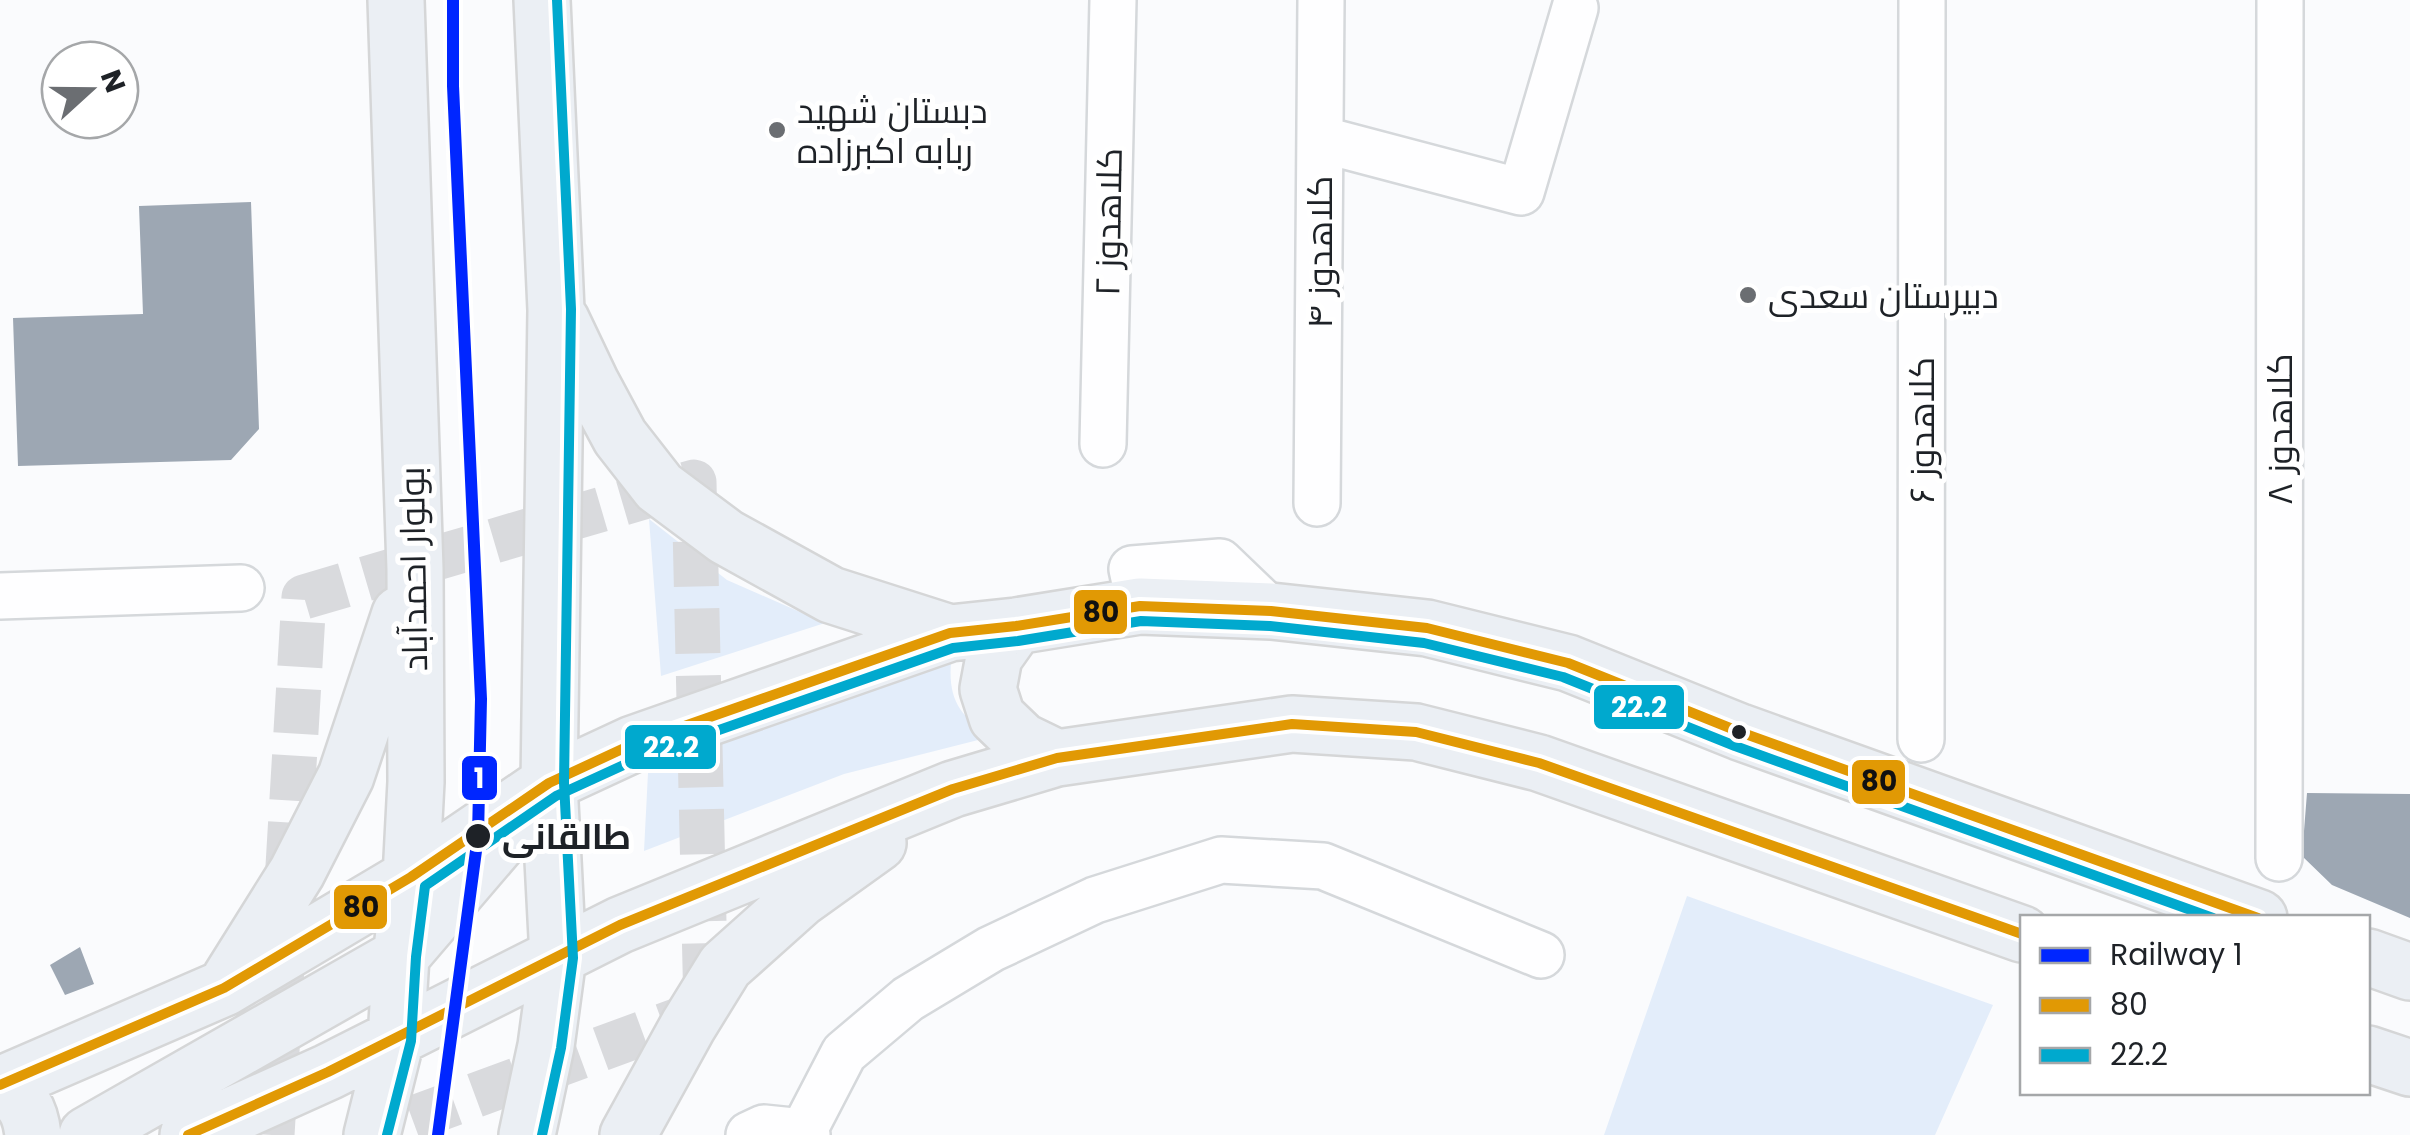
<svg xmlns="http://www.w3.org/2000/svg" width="2410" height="1135" font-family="Poppins,Cairo,sans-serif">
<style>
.green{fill:#e3edfa}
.building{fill:#9da7b3}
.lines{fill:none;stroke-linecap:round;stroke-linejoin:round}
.minor-tunnel{stroke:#d9dadd;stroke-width:45;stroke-dasharray:45 22;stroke-linecap:butt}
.minor-casing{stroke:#d5d8db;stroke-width:50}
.major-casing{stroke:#d5d6d7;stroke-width:60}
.minor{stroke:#fefeff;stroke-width:45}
.major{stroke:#ebeff4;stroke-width:55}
.bus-1-casing{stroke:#fff;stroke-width:18}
.bus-2-casing{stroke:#fff;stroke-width:18}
.bus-1{stroke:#e19904;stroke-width:10}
.bus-2{stroke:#00a9ce;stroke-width:10}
.rail-1-casing{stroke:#fff;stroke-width:20}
.rail-1{stroke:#0026ff;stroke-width:12}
.poi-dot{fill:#6b6e72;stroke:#fff;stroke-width:4}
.bus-dot{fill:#1e2227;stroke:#fff;stroke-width:4}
.labels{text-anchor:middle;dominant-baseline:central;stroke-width:10;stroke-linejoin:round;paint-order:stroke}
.poi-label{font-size:35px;fill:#1e2227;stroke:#fff;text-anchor:start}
.street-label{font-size:35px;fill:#1e2227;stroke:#fff}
.stop-label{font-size:35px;font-weight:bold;fill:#1e2227;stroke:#fff;text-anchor:start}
.line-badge{stroke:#fff;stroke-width:4}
.badge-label{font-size:28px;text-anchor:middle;font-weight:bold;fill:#fff}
.pale-badge-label{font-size:28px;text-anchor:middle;font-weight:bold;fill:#111}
</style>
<rect width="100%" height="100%" fill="#fafbfd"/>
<!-- green -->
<path class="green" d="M649 519 727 580 825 623 661 676Z
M945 657 951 662C948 700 960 715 990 737L844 774 644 851 648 773 862 683Z
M1687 896 1993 1005 1935 1135H1604Z"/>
<!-- building -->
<path class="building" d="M251 202 259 429 231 460 18 466 13 318 143 314 139 206Z
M2307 793 2410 794V918L2332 885 2302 856Z
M80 947 94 984 65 995 50 965Z"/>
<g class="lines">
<!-- minor-tunnel -->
<path class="minor-tunnel" d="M272 1135 304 597 694 482 706 1010 368 1135"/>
<!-- minor casing -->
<g class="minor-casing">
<path id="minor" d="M1320 139 1521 192 1575 8
M1103 444 1113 0
M1317 503 1321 0
M0 596 241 588
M1140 606 1132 569 1220 562 1271 611
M1921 739 1922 0
M2279 858 2280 0
M803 1132 844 1053 908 999 991 949 1095 900 1221 860 1323 866 1541 955
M749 1135 764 1128 803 1132 807 1135"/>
</g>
<!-- major casing -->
<g class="major-casing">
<path id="major" d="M561 320 591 383 620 437 659 487 726 537 831 595 950 633
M1016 626 994 657 988 689 997 717 1022 741 1057 758
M2368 957 2410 972
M230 979 297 872 346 776 400 614
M2368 1054 2410 1068
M0 1085 224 988 411 877 549 783 633 744 950 633 1016 626 1140 606 1271 611 1427 628 1568 663 1740 732 2259 918
M2 1085C23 1100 30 1109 33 1135
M87 1135 401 956 502 838
M188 1135 328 1072 620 925 953 789 1057 758 1292 724 1416 732 1539 763 2022 934
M372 1135 396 1039 401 956 411 877 416 782 415 569 396 0
M527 1135 546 1046 558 957 549 783 556 310 542 0
M628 1135 688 1026 725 966 800 899 878 843"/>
</g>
<!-- minor -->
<use href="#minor" class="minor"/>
<!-- major -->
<use href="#major" class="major"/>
<!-- bus-1 casing -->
<g class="bus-1-casing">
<path id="bus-1" d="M0 1085 224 988 411 877 549 783 633 744 950 633 1016 626 1140 606 1271 611 1427 628 1568 663 1740 732 2258 918
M188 1135 328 1072 620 925 953 789 1057 758 1292 724 1416 732 1539 763 2022 934"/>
</g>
<!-- bus-2 casing -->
<g class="bus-2-casing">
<path id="bus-2" d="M387 1135 411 1041 416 957 425 886 556 796 639 758 953 648 1018 641 1141 621 1270 626 1424 643 1563 677 1735 746 2213 918
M542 1135 561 1048 573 958 564 783 571 309 557 0"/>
</g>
<!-- bus-1 -->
<use href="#bus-1" class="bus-1"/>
<!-- bus-2 -->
<use href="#bus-2" class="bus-2"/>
<!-- rail-1 casing -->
<g class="rail-1-casing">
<path id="rail-1" d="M438 1135 478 836 481 699 453 86V0"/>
</g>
<!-- rail-1 -->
<use href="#rail-1" class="rail-1"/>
</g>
<!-- markers -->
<g class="poi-dot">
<circle cx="777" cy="130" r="10"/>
<circle cx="1748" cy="295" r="10"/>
</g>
<g class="bus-dot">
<circle cx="1739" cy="732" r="9"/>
<circle cx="478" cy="836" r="14"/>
</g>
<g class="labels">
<!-- poi labels -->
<g class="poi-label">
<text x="797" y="110">دبستان شهید<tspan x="797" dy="40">ربابه اکبرزاده</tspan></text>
<text x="1768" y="295">دبیرستان سعدی</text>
</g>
<!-- street labels -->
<g class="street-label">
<text transform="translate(1108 222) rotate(-89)">کلاهدوز ۲</text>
<text transform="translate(1319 252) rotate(-90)">کلاهدوز ۴</text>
<text transform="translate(2279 429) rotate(-90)">کلاهدوز ۸</text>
<text transform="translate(1921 430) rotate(-90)">کلاهدوز ۶</text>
<text transform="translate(413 569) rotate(-91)">بولوار احمدآباد</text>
</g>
<!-- stop labels -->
<g class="stop-label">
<text x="502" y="836">طالقانی</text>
</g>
</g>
<g class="line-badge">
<rect x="1072" y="588" width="57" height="48" rx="10" fill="#e19904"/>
<rect x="1592" y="683" width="94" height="48" rx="10" fill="#00a9ce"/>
<rect x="623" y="723" width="95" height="48" rx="10" fill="#00a9ce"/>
<rect x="460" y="754" width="39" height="48" rx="10" fill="#0026ff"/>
<rect x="1850" y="758" width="57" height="48" rx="10" fill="#e19904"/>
<rect x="332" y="883" width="57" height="48" rx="10" fill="#e19904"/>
</g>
<g class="badge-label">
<text x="1639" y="717">22.2</text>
<text x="671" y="757">22.2</text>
<text x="479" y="788">1</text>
</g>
<g class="pale-badge-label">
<text x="1101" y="622">80</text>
<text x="1879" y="791">80</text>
<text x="361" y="917">80</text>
</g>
<!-- legend -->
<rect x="2020" y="915" width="350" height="180" fill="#ffffff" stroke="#a5a7a9" stroke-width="2.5"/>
<rect x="2040" y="948" width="50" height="15" fill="#0026ff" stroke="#a5a7a9" stroke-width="2.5"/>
<text x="2110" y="965" font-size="30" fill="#1e2227">Railway 1</text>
<rect x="2040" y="998" width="50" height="15" fill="#e19904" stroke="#a5a7a9" stroke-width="2.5"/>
<text x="2110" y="1015" font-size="30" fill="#1e2227">80</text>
<rect x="2040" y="1048" width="50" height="15" fill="#00a9ce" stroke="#a5a7a9" stroke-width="2.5"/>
<text x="2110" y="1065" font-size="30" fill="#1e2227">22.2</text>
<!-- north arrow -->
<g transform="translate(90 90) rotate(69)"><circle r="48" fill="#ffffff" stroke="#a5a7a9" stroke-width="2.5"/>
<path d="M0-8L18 38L0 25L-18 38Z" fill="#6b6e72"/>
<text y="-15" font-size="28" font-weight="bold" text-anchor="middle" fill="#1e2227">N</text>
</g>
</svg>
